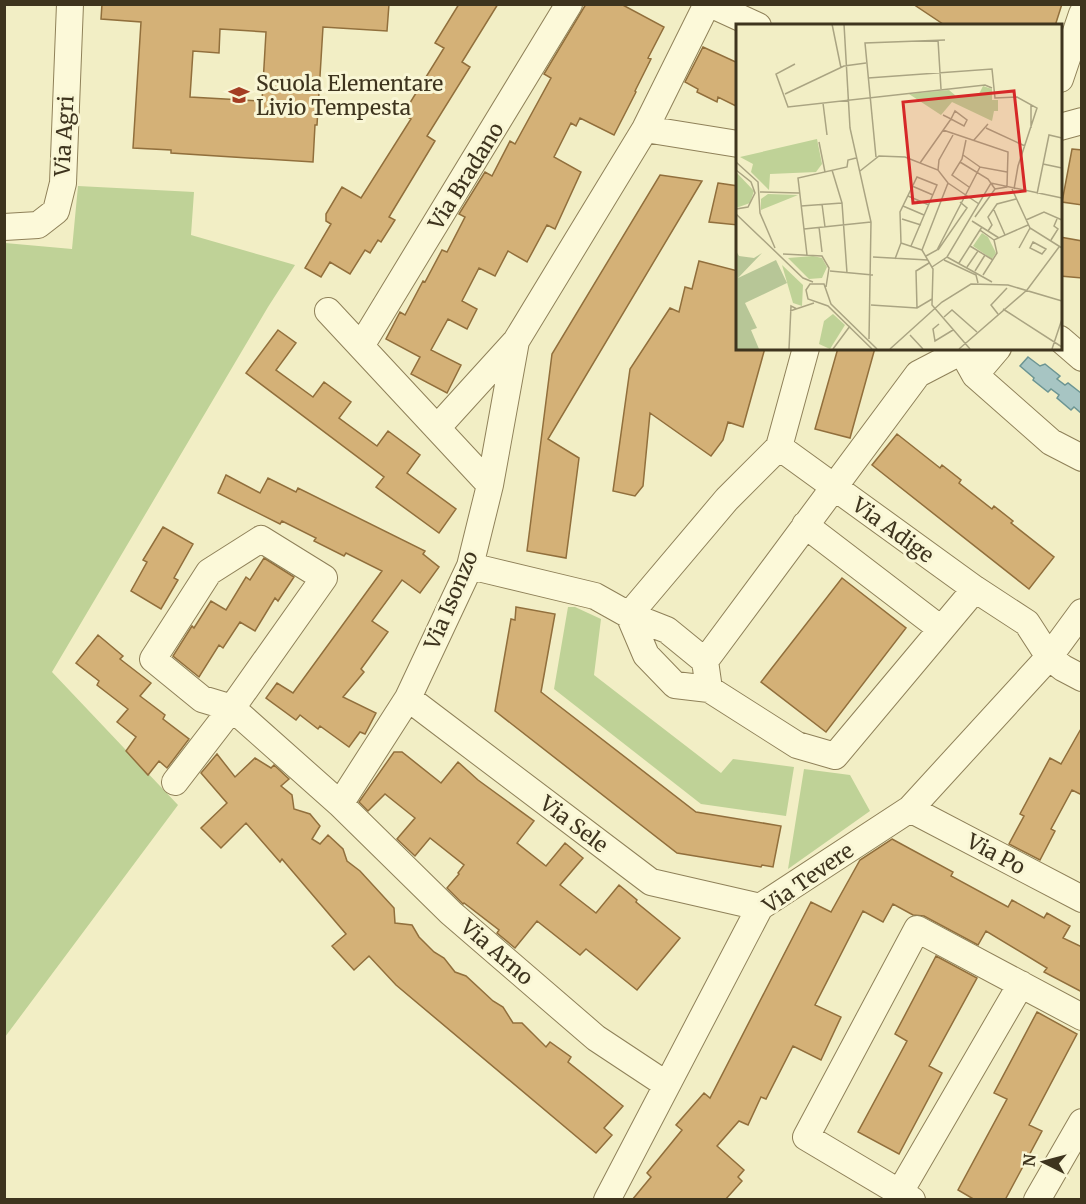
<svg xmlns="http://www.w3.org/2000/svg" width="1086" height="1204" font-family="Merriweather,serif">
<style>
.green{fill:#bfd297}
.water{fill:#a7c5c3;stroke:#6c9593;stroke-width:1.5}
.building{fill:#d4b177;stroke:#916f3c;stroke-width:1.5;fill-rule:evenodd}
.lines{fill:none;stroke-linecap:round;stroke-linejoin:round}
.street-casing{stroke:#8f8159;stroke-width:28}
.street{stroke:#fcf9d9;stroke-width:26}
.labels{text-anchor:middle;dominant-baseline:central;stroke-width:6;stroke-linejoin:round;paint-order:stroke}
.poi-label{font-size:21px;fill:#3e341e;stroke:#f9f6d5;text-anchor:start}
.street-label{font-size:21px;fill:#3e341e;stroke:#f9f6d5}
.inset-road{fill:none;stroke:#aaa482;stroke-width:1.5}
.view{fill:#d62828;fill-opacity:0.15;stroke:#d62828;stroke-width:3}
.inset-edge{fill:none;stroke:#3e341e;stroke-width:3}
</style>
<rect width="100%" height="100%" fill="#f2eec5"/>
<!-- green -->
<path class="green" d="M78 186 194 192 191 235 295 265 268 307 52 672 178 805 5 1037V243L72 249Z
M568 607H575L601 619 594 675 721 773 733 759 794 767 786 816 701 804 554 689Z
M804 769 850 775 870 811 788 869Z"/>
<!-- water -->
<path class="water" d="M1028 357 1040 366 1045 364 1060 376 1057 379 1065 385 1068 383 1081 393V413L1074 407 1071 410 1057 398 1059 395 1051 389 1048 392 1033 380 1034 378 1020 366Z"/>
<!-- building -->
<path class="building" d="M102 4H389L387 31 323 27 317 125H315L313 162 171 153V150L133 148 141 22 101 19ZM220 29 266 32 262 101 190 97 193 51 219 53Z
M459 4H498L462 62 470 67 427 136 435 141 389 217 395 220 381 242 378 240 370 253 365 250 350 274 330 262 321 277 305 268 331 224 326 221V214L342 187 361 198 411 119 403 114 444 48 435 43Z
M586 4H621L664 27 648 58 651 59 635 91 636 92 614 135 580 118 576 126 571 123 554 157 581 172 555 229 547 225 527 262 508 251 495 276 479 268 462 301 477 309 467 329 448 319 431 350 461 365 447 393 411 374 420 357 386 339 400 312 405 315 423 281 425 282 442 250 447 252 465 217 459 214 485 172 492 176 510 141 515 144 551 78 544 74Z
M913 4H1062L1055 26H946Z
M703 47 738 63V107L718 97 717 102 697 92 698 89 685 82Z
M1072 149 1082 150V205L1062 202Z
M660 175 702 181 548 439 579 458 566 558 527 551 552 354Z
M718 183 738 186V225L709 222Z
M1060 237 1082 241V278L1060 276Z
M699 261 738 271V348H765L743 427 728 422 723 440 711 456 650 413 643 486 635 496 613 491 630 369 670 308 679 312 685 287 692 289Z
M278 330 296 343 276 370 313 397 324 382 351 402 339 418 377 446 388 431 420 455 407 473 456 509 439 533 376 487 384 477 246 373Z
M838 348H875L850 438 815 429Z
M897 434 940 468 942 465 961 480 959 483 992 509 994 506 1013 521 1011 523 1054 557 1029 589 872 465Z
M226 475 260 493 268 478 296 492 298 488 425 551 423 554 439 567 420 593 402 580 372 621 388 632 361 669 364 672 343 697 376 713 365 734 360 732 349 747 320 726 318 729 300 715 296 720 266 698 277 683 293 693 382 571 346 553 344 556 314 541 316 538 282 521 280 524 218 493Z
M163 527 193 544 174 578 178 580 161 609 131 591 147 562 143 560Z
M264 558 294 577 278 601 275 598 255 631 240 622 223 648 219 645 199 677 173 656 192 626 194 628 211 601 226 610 246 577 250 580Z
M842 578 906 628 826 732 761 682Z
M516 607 555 614 541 692 696 812 781 826 773 867 762 865 761 867 677 853 495 711 511 619 515 620Z
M98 635 123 656 120 659 151 683 140 696 165 715 163 719 189 739 167 768 159 761 148 775 126 751 136 737 117 722 128 709 97 685 99 681 76 663Z
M1082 727V795L1072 790 1051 829 1055 831 1040 860 1009 844 1024 816 1020 814 1050 758 1061 764Z
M394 752H402L441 783 458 762 478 780 534 821 517 843 546 866 565 843 583 858 560 885 596 913 619 885 637 900 636 902 680 938 637 990 586 949 580 955 537 921 515 948 497 933 499 930 464 903 463 904 447 888 459 874 458 873 464 865 430 838 415 856 397 839 415 818 385 794 368 811 359 802Z
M217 754 235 777 255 758 271 768 274 765 289 779 281 786 292 795 294 809 310 814 320 826 312 839 320 844 328 835 343 849 347 861 360 871 394 908 395 923 412 925 419 937 434 952 444 958 455 972 466 976 493 1001 503 1007 513 1023H522L546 1047 550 1042 571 1057 568 1062 623 1106 604 1128 612 1135 596 1153 396 985 369 956 354 970 332 946 346 934 282 859 280 862 246 823 221 848 201 828 227 803 201 773Z
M892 839 953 872 951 876 1008 907 1012 900 1044 918 1047 913 1070 926 1063 938 1082 947V992L1044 972 1047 968 986 931 978 945 924 916 913 915 893 904 883 922 863 911 815 1005 841 1017 821 1060 793 1046 766 1099 761 1097 748 1125 739 1121 717 1146 744 1170 738 1177 742 1181 725 1200H632L651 1177 647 1173 682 1130 676 1125 704 1093 710 1098 811 902 831 912 860 860Z
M936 956 977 978 929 1066 942 1073 899 1154 858 1132 907 1041 895 1034Z
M1037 1012 1077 1034 1029 1125 1042 1131 1005 1200H975L958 1190 1007 1099 994 1093Z"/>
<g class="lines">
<!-- street casing -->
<g class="street-casing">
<path id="street" d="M710 4 758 26
M1060 79 1082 14
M1060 127 1082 121
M645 129 707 4
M4 227 38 225 56 211 63 183 70 4
M328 311 490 485
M1060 339 1082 358
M361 346 569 4
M806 348 779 447 975 589 1027 623 1049 657 1063 668 1082 678
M960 348 975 375 1051 442 1082 458
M975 375 998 348
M437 428 516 341
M805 525 941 629
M470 566 595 596 629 615 667 630 705 661 709 689 797 745 835 756 975 589
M629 615 727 499 779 447
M629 615 646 655 675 685 709 689
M705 661 918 374 968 348
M408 698 651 882 760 907
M175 782 232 708 202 699 153 659 209 572 261 539 324 578 232 708 340 804 451 913 596 1038 667 1085
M340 804 408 698 470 566 490 485 516 341 645 129 738 144
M910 809 1082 899
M900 1192 1021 984
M607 1200 760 907 910 809 1049 657 1082 612
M912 1200 806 1137 917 929 1082 1017
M1037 1200 1082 1122"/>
</g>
<!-- street -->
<use href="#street" class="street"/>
</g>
<!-- icons -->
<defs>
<g id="school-bare" transform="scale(1.62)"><path d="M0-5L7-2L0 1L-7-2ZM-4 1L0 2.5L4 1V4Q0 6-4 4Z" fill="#a43d23" stroke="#f9f6d5" stroke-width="2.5" paint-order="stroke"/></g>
</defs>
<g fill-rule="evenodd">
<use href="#school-bare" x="239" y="95"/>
</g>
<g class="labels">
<!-- poi labels -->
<g class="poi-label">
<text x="256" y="83">Scuola Elementare<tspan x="256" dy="24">Livio Tempesta</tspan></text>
</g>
<!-- street labels -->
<g class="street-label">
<text transform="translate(64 136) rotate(-87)">Via Agri</text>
<text transform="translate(466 176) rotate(-58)">Via Bradano</text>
<text transform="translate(893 530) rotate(36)">Via Adige</text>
<text transform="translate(451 600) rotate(-67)">Via Isonzo</text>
<text transform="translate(574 824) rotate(37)">Via Sele</text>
<text transform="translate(996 854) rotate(28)">Via Po</text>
<text transform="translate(808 878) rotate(-35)">Via Tevere</text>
<text transform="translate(497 952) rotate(41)">Via Arno</text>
</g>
</g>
<!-- overview -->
<g transform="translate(736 24)">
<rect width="326" height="326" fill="#f2eec5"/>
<path d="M247 62 256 65V76H262V87H258L256 97 216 78 205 91 173 70 213 66 220 72 243 70ZM81 115 86 140 80 148 34 150 33 166 15 148 17 140 4 133ZM0 148 18 167 14 179 0 184ZM32 170 62 171 25 186V175ZM246 209 252 213 260 229 256 235 237 222ZM77 232 86 234 91 243 86 254 73 255 52 234ZM46 241 67 261 66 282 57 279ZM97 290 109 301 94 325 83 320 88 297Z" fill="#bfd297"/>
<path d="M0 227 3 232 18 234 26 229 2 254 40 236 51 259 9 279 21 304 15 306 23 325H0Z" fill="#b7c697"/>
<path class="inset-road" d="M96 0 105 44M108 0 114 104 135 198 133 315M202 16 205 65M59 40 40 50 52 83 249 61 256 64M132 54 256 45 259 74 281 73 301 84 282 142 278 165M49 70 108 42 130 39M87 79 91 111M295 81V104M250 104 289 122M207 106 272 128 271 162M230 116 226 135 216 151 233 163M238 116 252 100M83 118 89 148M227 131 244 143M140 133 129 19 209 16M0 138 22 158 24 189 39 224M224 138 252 155 259 165M184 139 215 95 228 102 231 96 219 87 215 95 207 91M307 140 326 144M0 146 15 158 19 169 12 183 0 185M96 146 106 179 111 249M202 146 203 136 217 111M124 147 143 132 169 133 202 146 212 159 243 180M176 162 197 171M276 165 294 204 326 224M24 168 63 169M301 170 313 111 326 114M172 172 193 181M86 180 89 203M65 182 106 179M167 182 188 191M258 186 269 211M0 190 67 254 77 258M239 193 259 165 271 163M166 195 185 201M290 196 308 188 326 196M236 197 263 214M83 203 86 228M246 203 244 206 258 216 292 201M68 205 135 198M252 207 256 201 252 193 261 180 280 175M315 216 322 205 318 202 321 195M297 218 310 225 306 230 294 224ZM165 219 186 226M234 222 257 236M283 224 294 204M186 226 197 245 196 281 234 325M186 226 212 159M202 226 231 184 224 178M47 230 86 232 93 244 90 263M71 231 62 154 111 143 112 136 120 134M190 232 201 226 244 143 271 148M137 233 192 236M211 233 256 258M159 235 165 219 164 188 181 153 201 161 175 222M208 236 240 251 242 259M223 239 244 206M196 243 211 233 255 159 326 174M231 243 242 227M94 247 137 251M239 247 249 231M247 251 261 229 258 216M135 281 181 284 196 275M181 284 180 247 193 239M267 285 326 323M54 287 78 279M262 290 255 281 271 264M208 293 216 286 241 308M203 300 197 305 199 317 217 306M174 311 187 325M53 325 55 282 61 285M97 325 114 302M136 325 92 282 72 275 70 266 74 260H88L95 280 141 325M154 325 206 278 235 260 272 261 326 277M223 325 291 266 323 223M316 325 326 295"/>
<path class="view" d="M278 67 289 167 177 179 167 78Z"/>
<rect width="326" height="326" class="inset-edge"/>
</g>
<!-- border -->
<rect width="1086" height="1204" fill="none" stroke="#3e341e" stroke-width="12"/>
<!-- north arrow -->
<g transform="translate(1044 1162) rotate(276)" stroke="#f9f6d5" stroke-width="4.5" paint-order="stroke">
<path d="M0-4.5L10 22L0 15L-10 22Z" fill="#3e341e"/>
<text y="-9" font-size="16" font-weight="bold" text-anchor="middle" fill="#3e341e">N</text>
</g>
</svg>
